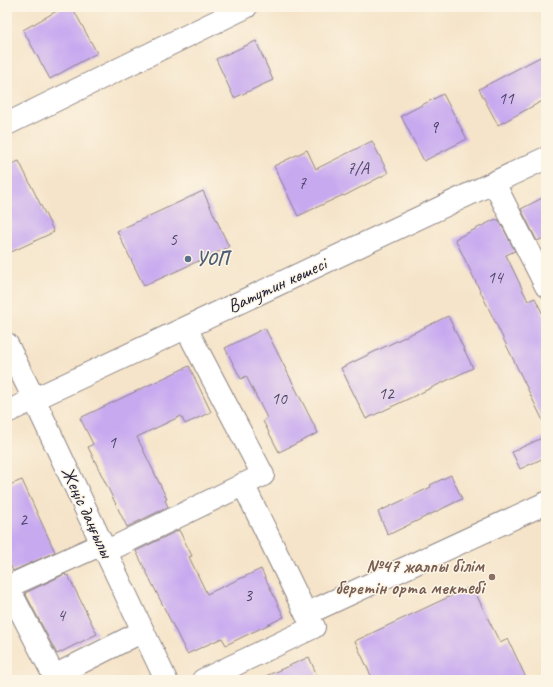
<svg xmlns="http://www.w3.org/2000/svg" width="553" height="687" font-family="Caveat,sans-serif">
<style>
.building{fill:#c7a9f0}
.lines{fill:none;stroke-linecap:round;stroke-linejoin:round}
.minor-casing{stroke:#8c8382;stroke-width:24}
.minor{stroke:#fff;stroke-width:22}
.service-dot{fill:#5c6f8a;stroke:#fcf5e5;stroke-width:1.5}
.education-dot{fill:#8d6e63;stroke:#fcf5e5;stroke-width:1.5}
.labels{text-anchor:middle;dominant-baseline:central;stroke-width:3;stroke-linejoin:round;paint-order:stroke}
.number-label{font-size:17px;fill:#4b4468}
.service-label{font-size:19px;font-weight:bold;fill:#4e5e75;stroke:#fcf5e5;text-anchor:start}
.street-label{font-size:19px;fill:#22223b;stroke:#fcf5e5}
.education-label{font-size:19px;font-weight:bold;fill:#785e54;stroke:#fcf5e5;text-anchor:end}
</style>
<rect width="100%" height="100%" fill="#fcf5e5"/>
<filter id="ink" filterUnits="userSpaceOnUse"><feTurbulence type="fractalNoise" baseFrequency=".025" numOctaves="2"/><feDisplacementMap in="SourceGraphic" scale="8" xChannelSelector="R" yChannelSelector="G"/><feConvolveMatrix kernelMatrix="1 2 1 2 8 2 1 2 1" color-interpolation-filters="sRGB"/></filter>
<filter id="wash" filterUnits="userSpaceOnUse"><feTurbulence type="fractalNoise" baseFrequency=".012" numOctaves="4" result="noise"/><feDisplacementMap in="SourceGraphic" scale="16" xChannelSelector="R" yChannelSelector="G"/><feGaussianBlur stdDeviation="0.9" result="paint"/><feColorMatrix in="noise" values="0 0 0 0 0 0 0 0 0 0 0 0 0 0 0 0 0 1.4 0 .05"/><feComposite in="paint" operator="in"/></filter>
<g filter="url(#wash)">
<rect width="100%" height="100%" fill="#f5e4c9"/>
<g id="blocks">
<!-- building -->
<path class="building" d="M64 7H72L97 53 50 79 23 30Z
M256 41 273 80 234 98 216 59Z
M546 54V99L498 125 479 89Z
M443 94 467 139 424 161 401 116Z
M372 141 388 173 344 196 343 195 298 216 274 166 307 150 316 169Z
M19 161 54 232 7 254V166Z
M203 191 229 247 144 286 117 231Z
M546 196V237L537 241 521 209Z
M496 219 497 220H499L515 251 506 255 528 301 535 298 546 321V427L455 239Z
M448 316 473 368 366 419 341 368Z
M265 328 318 433 279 452 263 421 267 418 246 376 241 379 225 348Z
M189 366 211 412 185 424 181 416 137 437 167 499 165 500 168 507 127 527 88 447 93 444 80 418Z
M546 436V457L520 469 512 452Z
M451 475 462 499 388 535 378 512 431 487 430 485Z
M22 480 55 552 13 571 7 557V486Z
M179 530 192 556 189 557 207 594 261 569 284 617 226 645 222 638 187 654 136 551Z
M65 574 66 576 68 575 97 634 57 654 25 593Z
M472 586 500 643 508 639 527 680H373L355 641Z
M309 657 319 680H257Z"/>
</g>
</g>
<g filter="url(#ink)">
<use href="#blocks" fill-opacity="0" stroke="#8c8382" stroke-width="1"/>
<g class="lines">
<!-- minor casing -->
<g class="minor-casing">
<path id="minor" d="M7 124 246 7
M494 183 546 286
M7 344 34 399 166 680
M7 412 546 158
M105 552 263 475 186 328
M7 587 102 544
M8 587 54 676 143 631
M306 614 546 503
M203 680 314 627 306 614 243 484"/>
</g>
<!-- minor -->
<use href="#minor" class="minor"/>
</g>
</g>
<!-- markers -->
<circle class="service-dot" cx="188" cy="259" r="4"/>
<circle class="education-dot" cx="492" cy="577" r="4"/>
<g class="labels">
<!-- number labels -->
<g class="number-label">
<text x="506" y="98">11</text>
<text x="434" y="127">9</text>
<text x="358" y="168">7/А</text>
<text x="302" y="183">7</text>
<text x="173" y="239">5</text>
<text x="495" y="277">14</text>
<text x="386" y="393">12</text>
<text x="279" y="398">10</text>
<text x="112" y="442">1</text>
<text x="23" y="519">2</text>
<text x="248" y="595">3</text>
<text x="61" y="615">4</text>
</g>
<!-- service labels -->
<g class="service-label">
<text x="196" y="259">УОП</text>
</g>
<!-- street labels -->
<g class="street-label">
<text transform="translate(277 285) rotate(-25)">Ватутин көшесі</text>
<text transform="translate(87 512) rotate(65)">Жеңіс даңғылы</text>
</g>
<!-- education labels -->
<g class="education-label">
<text x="484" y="566">№47 жалпы білім<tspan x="484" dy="22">беретін орта мектебі</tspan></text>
</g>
</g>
<!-- margin -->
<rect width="553" height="687" fill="none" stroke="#fcf5e5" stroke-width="24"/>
</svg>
